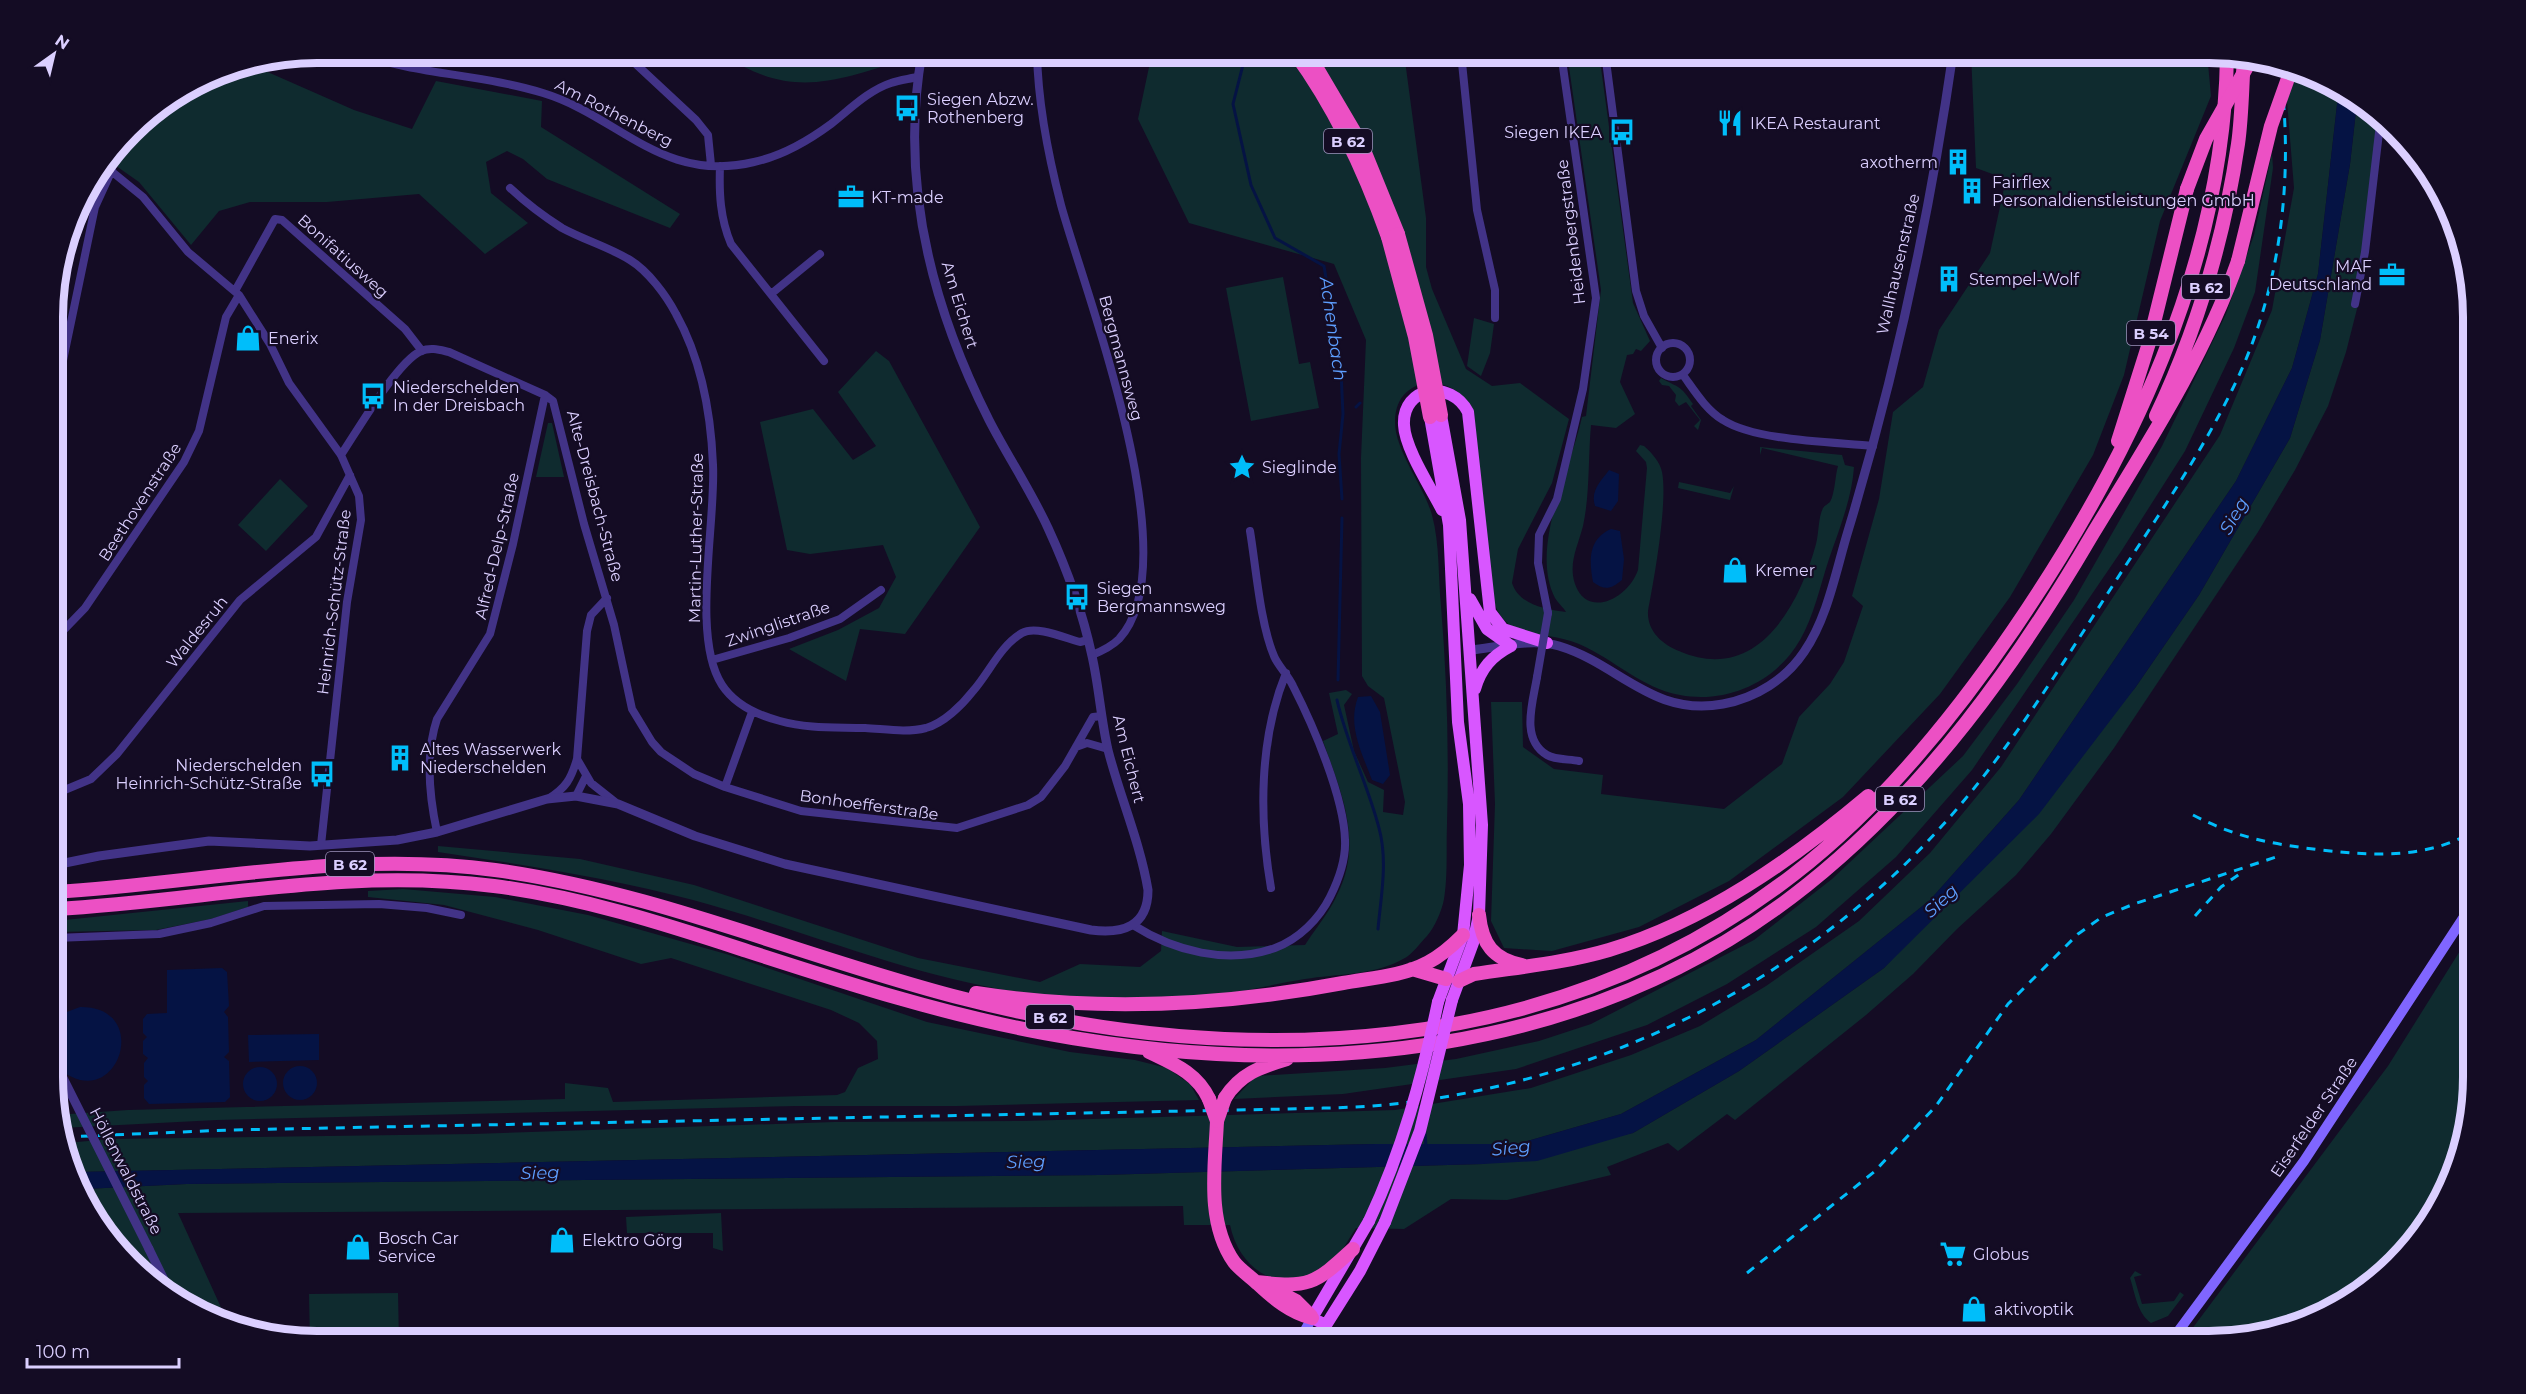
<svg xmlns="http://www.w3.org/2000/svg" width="2526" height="1394" font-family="Montserrat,sans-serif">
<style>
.green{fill:#0f2b2f}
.water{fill:#051344}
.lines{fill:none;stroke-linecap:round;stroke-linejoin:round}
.stream{stroke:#051344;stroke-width:3}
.minor{stroke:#423387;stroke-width:8}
.tertiary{stroke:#423387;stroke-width:9}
.secondary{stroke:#8066ff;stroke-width:10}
.primary{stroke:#d856ff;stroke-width:12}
.trunk{stroke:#ec50c4;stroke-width:14}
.rail{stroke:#00befa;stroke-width:3;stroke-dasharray:9 8;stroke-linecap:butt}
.minor-bridge{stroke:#423387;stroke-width:8}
.tertiary-bridge{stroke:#423387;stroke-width:9}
.primary-bridge{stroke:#d856ff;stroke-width:12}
.trunk-bridge{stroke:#ec50c4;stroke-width:14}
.labels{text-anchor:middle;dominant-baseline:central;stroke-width:4.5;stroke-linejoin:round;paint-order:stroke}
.shield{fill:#140c24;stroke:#9f94bd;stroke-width:1.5}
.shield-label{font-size:15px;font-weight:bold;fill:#dbcfff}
.poi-label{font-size:16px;fill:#dbcfff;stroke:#140c24;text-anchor:start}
.street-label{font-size:16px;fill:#dbcfff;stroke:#140c24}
.water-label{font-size:18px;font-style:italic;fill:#5d9eff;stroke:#140c24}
.rim{fill:none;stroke:#dbcfff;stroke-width:8}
</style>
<rect width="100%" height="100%" fill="#140c24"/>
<!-- green -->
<path class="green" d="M721 53H908L906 59C833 82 790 100 721 53Z
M1152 53H1404L1426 218V267L1432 289 1466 369 1492 386 1520 383 1569 419 1552 483 1518 549 1512 583C1519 605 1546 609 1566 612 1564 608 1558 603 1555 598 1529 547 1571 469 1582 417L1586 416 1601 290 1567 53H1599L1633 303 1650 341 1641 351 1636 349 1633 354 1627 355 1620 382 1635 414 1616 428 1591 425C1588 458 1590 494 1583 526 1578 546 1568 563 1575 584 1587 619 1628 599 1638 570L1647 468 1646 462 1636 451 1640 445 1644 446C1652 453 1660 462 1662 472 1668 502 1654 580 1648 611 1647 631 1662 644 1679 651 1757 685 1799 606 1816 544 1819 533 1818 518 1823 508 1825 505 1828 504 1830 502 1835 493 1835 476 1838 466L1762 448 1760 455V447L1842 455 1845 465 1854 467C1852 498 1839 530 1829 559 1820 586 1814 616 1800 640 1776 682 1727 704 1680 695 1641 688 1614 659 1579 644 1540 628 1504 644 1492 595L1474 414C1458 371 1395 372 1395 422 1395 451 1424 486 1432 515 1440 545 1438 576 1441 606 1447 679 1449 751 1447 824 1446 848 1448 875 1444 899 1442 910 1435 927 1427 936 1420 943 1412 955 1403 959 1376 975 1336 974 1305 979 1280 983 1256 989 1231 993 1169 1002 1101 1002 1039 995 920 981 808 931 693 900 609 878 524 865 438 852V846L580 859 694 885 918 958 1040 982 1080 964 1140 967 1161 951 1162 931 1237 947 1305 945C1315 929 1329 913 1337 895 1364 842 1341 792 1323 741L1338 734 1329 693 1346 690 1352 694 1344 705 1354 751 1368 782 1384 790 1383 812 1403 815 1405 802 1384 698 1368 686 1362 676 1361 458 1366 340 1334 264 1189 223 1138 119Z
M1971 53H2207L2211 96 2160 221 2124 375 2093 455 2010 597 1940 694 1843 797 1729 881 1639 927 1552 951 1504 948 1491 921 1495 804 1491 702H1522L1523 747 1554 769 1603 775 1601 794 1724 809 1782 764 1799 717 1830 684 1844 662 1863 606 1852 596 1879 499 1893 412 1923 387 1939 330 1990 253 2006 179 1976 168Z
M2284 64 2339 87 2318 274 2292 368 2236 481 2019 800 1930 900 1756 1040 1621 1114 1517 1144H1375L78 1172 67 1143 109 1139 473 1134 834 1122 1023 1121 1395 1110 1531 1088 1631 1055 1700 1026 1766 986 1859 921 1930 853 2001 767 2220 435 2272 310 2294 188Z
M252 65 354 110 412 129 436 81 542 101 541 127 680 214 670 228 547 179 523 159 507 151 486 162 491 193 528 223 485 254 419 194 327 202H250L219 211 191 245 139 182 109 161 142 118 216 72Z
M2357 102 2380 124 2358 305 2346 352 2328 406 2295 470 2258 532 2114 748 2051 834 2016 875 1957 929 1913 974 1866 1015 1735 1120 1727 1114 1678 1151 1668 1143 1607 1167 1611 1175 1507 1200 1451 1199 1404 1229 1356 1228C1349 1238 1343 1251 1335 1259 1294 1301 1241 1278 1230 1225H1184L1183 1206 178 1213 229 1325 185 1306 97 1224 84 1189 186 1184 1100 1175 1483 1164 1633 1133 1739 1071 1884 968 2135 688 2199 595 2290 438 2320 340 2350 164Z
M2272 153 2273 168 2255 292 2234 348 2185 451 2122 550 1972 770 1896 857 1816 927 1727 984 1647 1025 1516 1069 1343 1094 1234 1099 1256 1076 1385 1068 1456 1059 1539 1041 1591 1024 1754 940 1832 879 1963 756 2017 684 2074 600 2162 446 2226 314 2254 235Z
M1283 277 1299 364 1310 362 1319 408 1251 421 1226 288Z
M1474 318 1494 324 1490 353 1481 376 1467 366Z
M876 351 889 361 980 527 905 634 860 629 846 681 789 649 838 630 879 608 896 577 883 545 810 554 787 550 760 422 813 409 853 460 876 446 838 392Z
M1661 378C1681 389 1679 384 1693 404L1691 406 1701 420 1698 430 1694 426 1700 420 1686 402 1679 406 1675 401 1676 395 1669 386 1662 385 1659 381Z
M548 423H552L564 477H536Z
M280 479 308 506 266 551 238 525Z
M1679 482 1730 493 1734 486 1730 500 1678 488Z
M403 889 495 897 588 915 726 954 927 1022 1070 1052 1135 1060 1167 1068 1190 1084 1199 1100 957 1106H796L217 1120 61 1128 56 1115 128 1110 565 1099V1083L608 1088 613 1102 837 1095 845 1092 858 1068 878 1059 877 1041 859 1023 831 1010 671 958 641 964 538 930 444 905 368 897V891Z
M248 901V907L211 919 156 930 55 932V921Z
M2473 930V1094L2438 1209 2356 1297 2294 1328 2226 1341H2183L2388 1066Z
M721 1213 723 1251 713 1248V1233H627L626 1217Z
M2135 1271 2142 1275 2134 1277 2142 1304 2174 1301 2180 1292 2184 1295 2168 1316 2151 1323C2137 1313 2135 1293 2130 1278Z
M398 1293 399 1341H310L309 1294Z"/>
<!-- water -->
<path class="water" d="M2339 87 2357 102 2350 164 2320 340 2290 438 2199 595 2135 688 2039 814 1884 968 1739 1071 1633 1133 1537 1161 1483 1164 1100 1175 186 1184 84 1189 78 1172 1375 1144H1517L1621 1114 1756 1040 1930 900 2019 800 2236 481 2292 368 2318 274Z
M1609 470 1619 474 1618 501 1611 511 1595 506C1590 491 1601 481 1609 470Z
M1611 529 1620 531 1624 559 1622 580C1611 589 1605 591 1593 582 1589 561 1588 539 1611 529Z
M1371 696 1380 712 1390 775 1383 784 1372 780C1362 753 1347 726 1358 697Z
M222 968 227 972 229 1006 224 1012 228 1017 229 1052 224 1057 229 1061 230 1097 225 1102 149 1104 144 1098V1085L148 1081 144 1077V1063L148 1058 143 1054V1041L147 1037 143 1033V1019L147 1014 167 1013V970Z
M80 1007C156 1006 115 1122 55 1065V1023L64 1013Z
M319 1034V1060L249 1062 248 1035Z
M283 1083a17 17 0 1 1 34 0a17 17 0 1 1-34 0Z
M243 1084a17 17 0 1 1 34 0a17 17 0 1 1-34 0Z"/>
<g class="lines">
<!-- stream -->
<path class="stream" d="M1246 53 1233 104 1251 185 1275 238 1324 266 1341 371 1343 414 1339 454 1342 499
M1356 407 1360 403
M1338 680 1342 518
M1337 700C1347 744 1368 785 1379 828 1388 861 1381 896 1378 929
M1425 1133 1426 1147"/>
<!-- minor -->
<path class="minor" d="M357 53C417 75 482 74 543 93 619 116 662 184 754 162 782 156 808 141 831 124 849 110 869 90 891 83 899 80 909 79 917 77
M624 53 696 120 708 135 711 165
M1037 53C1038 104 1048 155 1061 205 1086 296 1190 562 1119 639 1111 647 1102 651 1092 655
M1461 53 1477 210 1495 290V318
M1605 53 1636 291 1644 316 1662 348
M105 166 143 197 188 252 239 295 270 344 289 383 341 455 359 496 361 520 347 602 321 845
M720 166C719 193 720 218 731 244L824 361
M510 188C526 203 543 216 562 228 584 240 609 247 630 260 648 271 666 295 676 314 701 359 711 414 713 465 716 522 691 638 722 685 735 705 757 715 780 721 808 729 836 727 865 728 885 729 906 733 926 728 944 723 962 705 973 691 989 673 1000 646 1022 633 1036 625 1065 638 1080 642L1088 640
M235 291 275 219 282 220 405 329 422 351
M771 294 820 254
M2355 304 2365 252 2380 124
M1656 360a17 17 0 1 1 34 0a17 17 0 1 1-34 0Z
M1683 375C1694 390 1706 410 1723 420 1755 441 1834 442 1873 446
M55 399 95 207 112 170
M341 455C357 431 397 362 421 351 431 347 440 350 449 352L545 395 553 401 584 524 614 625 632 709 652 742 661 752 694 774 725 787 801 811 957 828 1028 805 1041 797 1065 766 1093 717 1102 716
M1548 613 1538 563 1539 535 1557 499 1583 389 1596 298 1561 53
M55 639 85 608 184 462 199 431 226 317 239 295
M712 660 789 638 840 619 881 590
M1537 677C1533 702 1520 739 1547 755 1555 760 1570 759 1579 761
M1076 747 1087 743 1108 749
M577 759 591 783 615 802
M725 787 752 712
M55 794 91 779 117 754 240 600 316 537 350 475
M576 796 586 776
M548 799C566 788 571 779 577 759L587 631 591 615 607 598
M437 832C429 795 425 755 437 719L490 634 513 544 545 395
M1271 888C1259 818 1259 739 1286 673
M1133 925C1174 951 1227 965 1275 948 1299 939 1319 919 1330 897 1339 879 1346 860 1345 840 1344 797 1313 725 1293 686 1288 675 1278 666 1274 656 1260 623 1256 567 1250 531
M55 938 159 934 211 923 264 906 379 904 427 908 461 915"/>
<!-- tertiary -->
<path class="tertiary" d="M1471 650C1498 647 1533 638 1559 646 1619 664 1652 717 1723 704 1756 698 1786 679 1804 652 1828 617 1836 570 1848 531 1895 376 1930 213 1953 53
M55 865 99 856 209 841 310 846 397 840 437 832 547 799 576 796 618 804 695 836 785 864 1091 930C1122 934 1148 927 1148 890 1140 842 1120 797 1108 750 1101 720 1099 687 1092 656 1083 614 1066 567 1048 528 1031 491 1008 457 989 420 931 305 899 182 922 53
M149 1249 171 1294"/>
<!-- secondary -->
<path class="secondary" d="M1299 1341 1312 1318
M1316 1341 1326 1325
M2171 1341 2304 1161 2473 903"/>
<!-- primary -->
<path class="primary" d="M1441 415 1460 520 1482 825 1479 915 1473 943 1452 1000
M1430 417 1449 525 1458 722 1469 804 1470 865 1463 935 1438 1002
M1442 510C1431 488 1405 449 1404 425 1402 386 1451 379 1468 412L1490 612 1503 629 1547 643
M1470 599 1487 629 1511 646
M1475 689C1481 668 1492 656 1511 646
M1369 1221 1312 1318 1326 1325 1360 1271 1385 1222"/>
<!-- trunk -->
<path class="trunk" d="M1295 53C1336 109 1365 172 1388 237
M1308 53 1361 143 1398 234
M2156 416C2197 330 2224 239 2238 144 2242 116 2242 86 2244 57
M2118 441 2149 343 2187 189
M55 892C202 883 348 850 495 870 656 892 805 958 961 998 1244 1071 1554 1060 1793 875 1880 808 1952 720 2014 629 2130 459 2224 265 2227 55
M55 909C205 901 341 867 494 886 580 897 662 923 744 950 843 982 941 1014 1044 1033 1308 1082 1591 1058 1807 885 1926 790 2016 665 2092 535 2146 446 2203 360 2238 261
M1479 915C1482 944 1493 959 1522 965
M1412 969 1446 979
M1459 981 1474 974C1519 967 1565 963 1609 950 1705 921 1792 860 1868 796
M976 993C1099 1012 1221 1006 1343 983 1370 978 1403 976 1427 963 1441 956 1452 946 1463 935
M1149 1052C1174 1064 1197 1073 1209 1099
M1225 1098C1240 1074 1260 1067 1287 1059
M1217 1121C1215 1167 1206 1222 1234 1262 1240 1270 1251 1277 1258 1284 1274 1299 1291 1313 1312 1318
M1256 1282C1309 1288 1314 1285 1353 1249
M1271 1288 1296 1301 1311 1316"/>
<!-- rail -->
<path class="rail" d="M2193 815C2237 838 2272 844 2321 850 2374 856 2425 859 2473 832
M2195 916 2221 887 2241 873
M64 1137 229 1130 1288 1109C1320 1108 1352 1108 1384 1105 1601 1084 1806 981 1949 818 2016 742 2069 653 2124 568 2162 510 2201 453 2232 390 2282 290 2295 172 2279 62
M1747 1273 1874 1172 1936 1106 2008 1004 2078 934 2102 917 2134 904 2276 857"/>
<!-- minor-bridge -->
<path class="minor-bridge" d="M1537 677 1548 613"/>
<!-- tertiary-bridge -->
<path class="tertiary-bridge" d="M55 1062 149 1249"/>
<!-- primary-bridge -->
<path class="primary-bridge" d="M1369 1221C1402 1151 1422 1078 1438 1002
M1385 1222 1420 1131 1452 1000"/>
<!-- trunk-bridge -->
<path class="trunk-bridge" d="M2187 189 2206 139 2252 58
M1398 234 1426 335 1441 415
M1388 237 1415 337 1430 417
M2238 261 2271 126 2292 67
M1209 1099 1217 1121
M1217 1121 1225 1098"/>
</g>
<!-- icons -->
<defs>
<g id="bus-bare" transform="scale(2.07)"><path d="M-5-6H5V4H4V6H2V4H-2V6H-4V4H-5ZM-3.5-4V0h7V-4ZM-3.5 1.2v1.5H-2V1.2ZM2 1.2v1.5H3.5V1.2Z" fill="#00befa" stroke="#140c24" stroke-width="2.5" paint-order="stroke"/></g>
<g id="restaurant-bare" transform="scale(2.07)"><path d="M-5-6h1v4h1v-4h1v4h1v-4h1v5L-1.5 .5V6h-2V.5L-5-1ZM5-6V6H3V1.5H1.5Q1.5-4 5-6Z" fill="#00befa" stroke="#140c24" stroke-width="2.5" paint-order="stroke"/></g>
<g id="building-bare" transform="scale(2.07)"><path d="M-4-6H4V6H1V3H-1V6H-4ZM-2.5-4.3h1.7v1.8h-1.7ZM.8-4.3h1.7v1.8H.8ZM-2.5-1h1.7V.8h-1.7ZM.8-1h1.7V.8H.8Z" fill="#00befa" stroke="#140c24" stroke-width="2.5" paint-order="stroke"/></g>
<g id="office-bare" transform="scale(2.07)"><path d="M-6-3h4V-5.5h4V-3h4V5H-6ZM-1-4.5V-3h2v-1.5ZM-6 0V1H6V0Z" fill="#00befa" stroke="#140c24" stroke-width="2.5" paint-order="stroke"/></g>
<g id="shop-bare" transform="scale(2.07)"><path d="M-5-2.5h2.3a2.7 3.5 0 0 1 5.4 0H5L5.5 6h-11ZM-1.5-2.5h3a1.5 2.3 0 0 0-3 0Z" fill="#00befa" stroke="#140c24" stroke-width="2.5" paint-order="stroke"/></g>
<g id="sight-bare" transform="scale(2.07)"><path d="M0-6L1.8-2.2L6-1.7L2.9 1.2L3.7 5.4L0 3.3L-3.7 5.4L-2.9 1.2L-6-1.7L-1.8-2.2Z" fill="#00befa" stroke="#140c24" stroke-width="2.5" paint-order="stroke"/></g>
<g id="supermarket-bare" transform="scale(2.07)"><path d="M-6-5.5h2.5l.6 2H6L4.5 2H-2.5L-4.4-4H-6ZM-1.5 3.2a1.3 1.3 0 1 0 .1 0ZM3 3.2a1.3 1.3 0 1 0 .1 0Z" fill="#00befa" stroke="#140c24" stroke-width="2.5" paint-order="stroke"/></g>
</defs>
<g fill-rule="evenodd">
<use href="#bus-bare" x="907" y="108"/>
<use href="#restaurant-bare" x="1730" y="123"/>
<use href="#bus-bare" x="1622" y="132"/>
<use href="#building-bare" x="1958" y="162"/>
<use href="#building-bare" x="1972" y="191"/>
<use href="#office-bare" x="851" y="197"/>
<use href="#office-bare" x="2392" y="275"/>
<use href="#building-bare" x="1949" y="279"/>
<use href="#shop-bare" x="248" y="338"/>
<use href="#bus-bare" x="373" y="396"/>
<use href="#sight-bare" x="1242" y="467"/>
<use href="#shop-bare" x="1735" y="570"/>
<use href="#bus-bare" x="1077" y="597"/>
<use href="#building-bare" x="400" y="758"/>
<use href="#bus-bare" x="322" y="774"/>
<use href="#shop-bare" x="562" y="1240"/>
<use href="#shop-bare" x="358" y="1247"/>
<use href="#supermarket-bare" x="1953" y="1254"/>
<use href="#shop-bare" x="1974" y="1309"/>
</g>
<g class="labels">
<!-- shield labels -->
<g class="shield">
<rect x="1324" y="129" width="48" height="24" rx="4.5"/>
<rect x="2182" y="275" width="48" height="24" rx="4.5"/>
<rect x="2127" y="321" width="48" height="24" rx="4.5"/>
<rect x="1876" y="787" width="48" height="24" rx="4.5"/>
<rect x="326" y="852" width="48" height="24" rx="4.5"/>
<rect x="1026" y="1005" width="48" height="24" rx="4.5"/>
</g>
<g class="shield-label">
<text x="1348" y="141">B 62</text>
<text x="2206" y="287">B 62</text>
<text x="2151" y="333">B 54</text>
<text x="1900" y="799">B 62</text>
<text x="350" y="864">B 62</text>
<text x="1050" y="1017">B 62</text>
</g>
<!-- poi labels -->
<g class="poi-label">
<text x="927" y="99">Siegen Abzw.<tspan x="927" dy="18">Rothenberg</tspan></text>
<text x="1750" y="123">IKEA Restaurant</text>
<text x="1602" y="132" text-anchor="end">Siegen IKEA</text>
<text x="1938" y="162" text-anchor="end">axotherm</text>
<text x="1992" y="182">Fairflex<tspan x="1992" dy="18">Personaldienstleistungen GmbH</tspan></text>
<text x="871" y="197">KT-made</text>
<text x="2372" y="266" text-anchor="end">MAF<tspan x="2372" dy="18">Deutschland</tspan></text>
<text x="1969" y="279">Stempel-Wolf</text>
<text x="268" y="338">Enerix</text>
<text x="393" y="387">Niederschelden<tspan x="393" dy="18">In der Dreisbach</tspan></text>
<text x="1262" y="467">Sieglinde</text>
<text x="1755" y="570">Kremer</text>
<text x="1097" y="588">Siegen<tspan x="1097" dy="18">Bergmannsweg</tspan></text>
<text x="420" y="749">Altes Wasserwerk<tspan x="420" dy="18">Niederschelden</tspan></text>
<text x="302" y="765" text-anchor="end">Niederschelden<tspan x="302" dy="18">Heinrich-Schütz-Straße</tspan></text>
<text x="378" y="1238">Bosch Car<tspan x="378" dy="18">Service</tspan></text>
<text x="582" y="1240">Elektro Görg</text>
<text x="1973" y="1254">Globus</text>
<text x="1994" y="1309">aktivoptik</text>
</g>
<!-- street labels -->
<g class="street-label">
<text transform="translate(614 113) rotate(27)">Am Rothenberg</text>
<text transform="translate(1571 232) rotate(-97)">Heidenbergstraße</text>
<text transform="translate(343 256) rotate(42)">Bonifatiusweg</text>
<text transform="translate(1898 264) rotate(-77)">Wallhausenstraße</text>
<text transform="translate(960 305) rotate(73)">Am Eichert</text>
<text transform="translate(1121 358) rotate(75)">Bergmannsweg</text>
<text transform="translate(595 496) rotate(75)">Alte-Dreisbach-Straße</text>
<text transform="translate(140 502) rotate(-57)">Beethovenstraße</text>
<text transform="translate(696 538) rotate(-89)">Martin-Luther-Straße</text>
<text transform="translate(497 546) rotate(-77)">Alfred-Delp-Straße</text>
<text transform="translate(334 602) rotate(-83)">Heinrich-Schütz-Straße</text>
<text transform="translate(778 624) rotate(-19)">Zwinglistraße</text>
<text transform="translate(197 632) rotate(-51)">Waldesruh</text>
<text transform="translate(1129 759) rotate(76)">Am Eichert</text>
<text transform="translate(869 805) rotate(8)">Bonhoefferstraße</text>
<text transform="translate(2314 1117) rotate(-56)">Eiserfelder Straße</text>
<text transform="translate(126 1171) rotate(63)">Höllenwaldstraße</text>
</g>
<!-- water labels -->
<g class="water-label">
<text transform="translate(1333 329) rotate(82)">Achenbach</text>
<text transform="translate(2234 516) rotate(-60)">Sieg</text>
<text transform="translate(1941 901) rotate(-43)">Sieg</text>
<text transform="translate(1511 1148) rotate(-5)">Sieg</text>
<text transform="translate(1026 1162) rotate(-1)">Sieg</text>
<text transform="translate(540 1173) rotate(-1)">Sieg</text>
</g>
</g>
<!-- crop -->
<path d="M0 0H2526V1394H0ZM317 63H2209A254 254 0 0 1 2463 317V1077A254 254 0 0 1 2209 1331H317A254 254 0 0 1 63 1077V317A254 254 0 0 1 317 63Z" fill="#140c24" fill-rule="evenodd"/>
<path class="rim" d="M317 63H2209A254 254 0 0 1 2463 317V1077A254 254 0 0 1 2209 1331H317A254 254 0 0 1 63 1077V317A254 254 0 0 1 317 63Z"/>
<!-- north arrow -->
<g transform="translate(54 54) rotate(34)" stroke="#140c24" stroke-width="4.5" paint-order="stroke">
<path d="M0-4.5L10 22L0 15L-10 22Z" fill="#dbcfff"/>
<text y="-9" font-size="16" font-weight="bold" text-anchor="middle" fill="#dbcfff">N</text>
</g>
<!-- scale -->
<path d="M27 1358v9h152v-9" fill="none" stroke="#dbcfff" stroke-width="3"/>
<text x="36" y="1358" font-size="18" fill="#dbcfff" stroke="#140c24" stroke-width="4.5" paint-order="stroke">100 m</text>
</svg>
